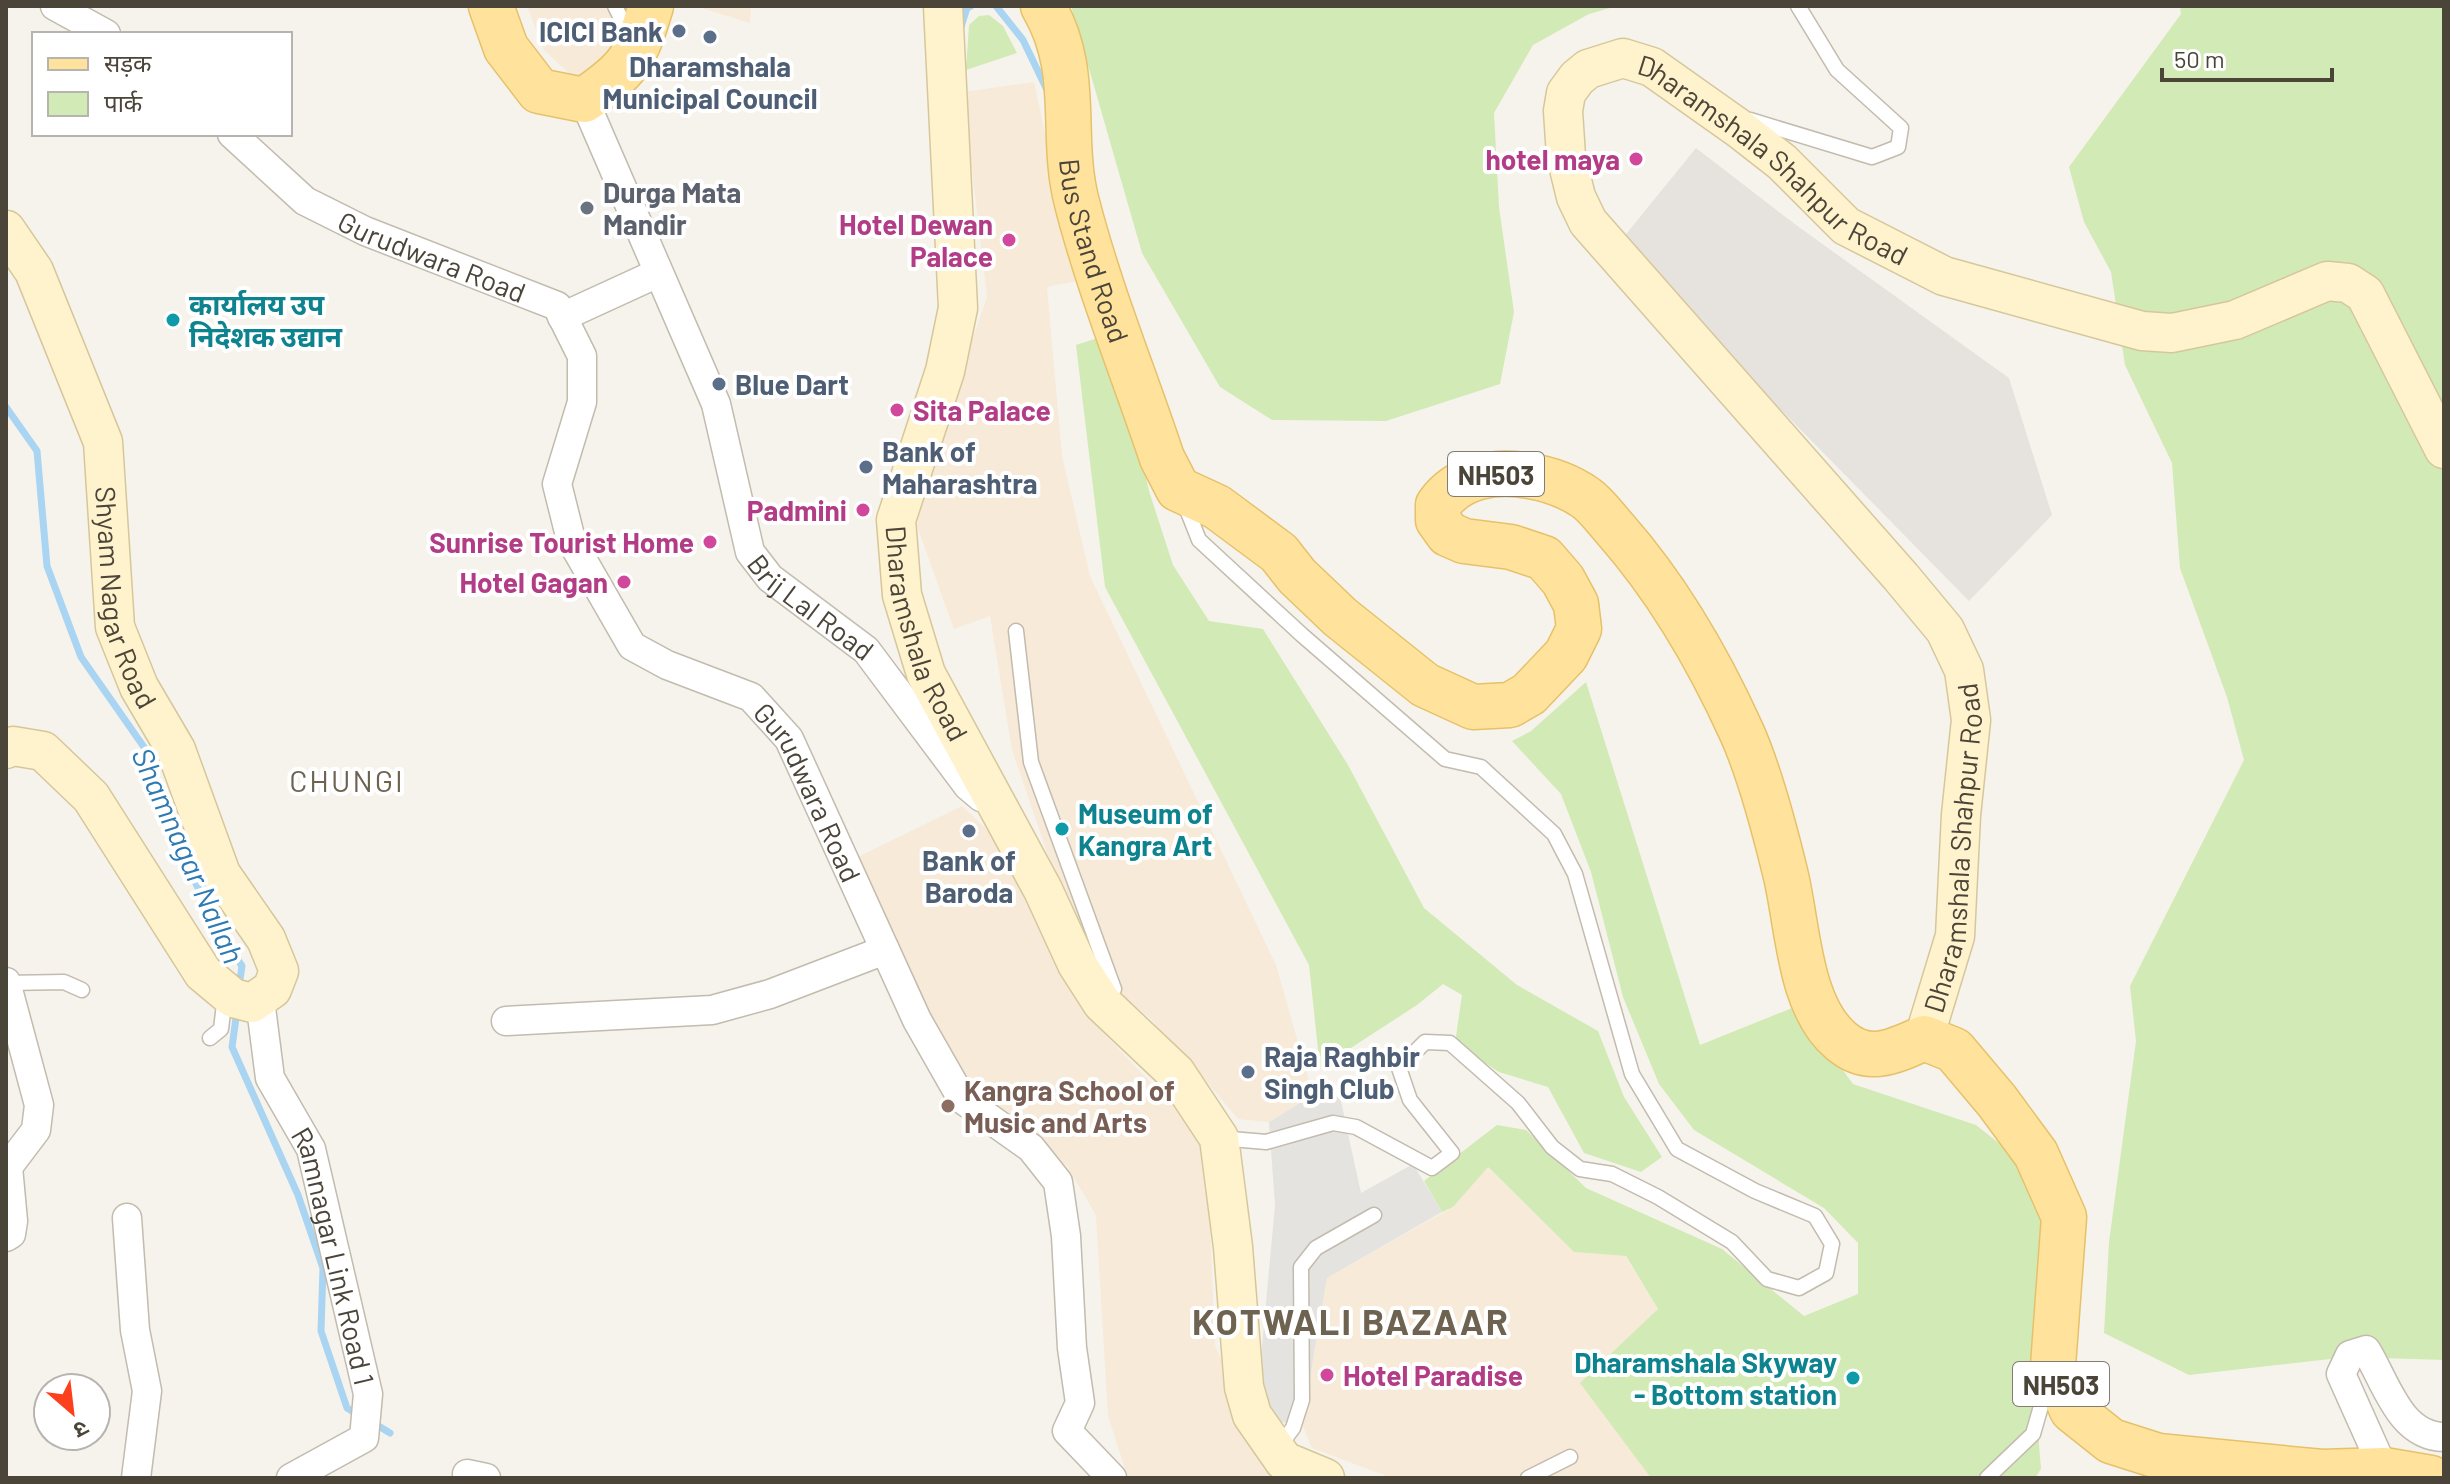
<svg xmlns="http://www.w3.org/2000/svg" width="2450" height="1484" font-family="Barlow,'Noto Sans Devanagari',sans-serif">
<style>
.commercial{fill:#f7ead8}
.industrial{fill:#e6e2dd}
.green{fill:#d2eab5}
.parking{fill:#e5e3e0}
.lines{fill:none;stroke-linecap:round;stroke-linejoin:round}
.stream{stroke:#a9d4f2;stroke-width:7}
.lane-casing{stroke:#c2bbae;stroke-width:17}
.street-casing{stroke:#c2bbae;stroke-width:31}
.secondary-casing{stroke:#d6c79b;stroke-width:41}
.primary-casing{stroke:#e6c16a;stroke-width:47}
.lane{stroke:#fff;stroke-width:14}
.street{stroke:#fff;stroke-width:28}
.secondary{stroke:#fff3cd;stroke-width:38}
.primary{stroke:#ffe39c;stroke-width:44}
.service-dot{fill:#5c6f8a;stroke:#fff;stroke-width:3}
.hotel-dot{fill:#d1479c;stroke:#fff;stroke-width:3}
.worship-dot{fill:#6b7280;stroke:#fff;stroke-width:3}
.culture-dot{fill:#0f9aa8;stroke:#fff;stroke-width:3}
.education-dot{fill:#8d6e63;stroke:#fff;stroke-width:3}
.labels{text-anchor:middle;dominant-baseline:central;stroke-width:8;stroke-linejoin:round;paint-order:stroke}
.shield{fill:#fff;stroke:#817c74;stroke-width:2}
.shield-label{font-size:26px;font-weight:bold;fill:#4b4439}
.service-label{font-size:28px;font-weight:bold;fill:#4e5e75;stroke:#fff;text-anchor:start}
.hotel-label{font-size:28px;font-weight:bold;fill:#b23c85;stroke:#fff;text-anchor:end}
.street-label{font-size:28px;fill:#4b4439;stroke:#fff}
.worship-label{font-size:28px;font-weight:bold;fill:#5b616d;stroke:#fff;text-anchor:start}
.culture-label{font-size:28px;font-weight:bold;fill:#0d838f;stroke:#fff;text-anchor:start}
.education-label{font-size:28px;font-weight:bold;fill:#785e54;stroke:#fff;text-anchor:start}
.neighbourhood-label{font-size:30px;letter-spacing:2px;fill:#6e6250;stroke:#fff}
.water-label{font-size:30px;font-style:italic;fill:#2e7ab2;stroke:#fff}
.district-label{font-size:36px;font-weight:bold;letter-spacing:2px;fill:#6e6250;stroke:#fff}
</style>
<rect width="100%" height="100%" fill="#f6f3ec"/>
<!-- commercial -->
<path class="commercial" d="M527 6H630L605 68 574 78 544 50Z
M695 6H751L750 23Z
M1034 82 1077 281 1047 287 1062 456 1090 576 1276 965 1313 1095 1269 1122 1238 1119 1197 1070 1192 1072 1151 1019 1102 979 1078 943 1012 750 990 616 954 629 917 526 928 468 987 297 963 92Z
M962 806 996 838 1091 1020 1175 1108 1207 1155 1215 1345 1262 1457 1276 1478H1128L1108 1416 1096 1215 1067 1166 987 1110 949 1068 858 857Z
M1487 1167 1574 1252 1625 1256 1658 1309 1581 1383 1651 1478H1392L1312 1448 1302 1424 1327 1278 1453 1207Z"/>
<!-- industrial -->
<path class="industrial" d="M1696 148 1796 225 2009 378 2052 515 1969 601 1618 244Z"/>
<!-- green -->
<path class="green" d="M1071 6H1617L1589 14 1533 45 1494 113 1499 207 1514 312 1500 384 1386 421 1272 420 1220 387 1142 253Z
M2180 6H2444V1360L2348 1357 2189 1375 2104 1333 2109 1242 2136 1041 2130 986 2244 760 2227 697 2180 568 2172 463 2125 365 2111 272 2084 222 2069 167 2181 14Z
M989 15 1003 26 1017 53 966 70 969 25 979 16Z
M1113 333 1149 491 1173 565 1209 621 1263 629 1348 765 1424 908 1517 985 1598 1031 1624 1097 1662 1157 1641 1172 1584 1153 1548 1087 1499 1072 1455 1043 1462 995 1443 984 1417 1005 1320 1068 1309 965 1105 587 1076 345Z
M1586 682 1700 1045 1797 1006 1853 1084 1976 1125 2044 1179 2065 1250 2036 1408 2041 1469 2035 1478H1651L1580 1383 1658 1309 1626 1256 1574 1252 1488 1167 1453 1207 1442 1212 1424 1181 1497 1125 1526 1130 1586 1188 1722 1249 1804 1316 1858 1294V1243L1824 1208 1694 1130 1659 1084 1623 997 1591 872 1561 794 1512 741 1531 731Z"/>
<!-- parking -->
<path class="parking" d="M1313 1095 1340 1097 1361 1193 1413 1164 1442 1212 1327 1278 1302 1424 1280 1422 1258 1390 1275 1205 1269 1122Z"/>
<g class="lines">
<!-- stream -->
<path class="stream" d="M996 6 1023 40 1048 92
M961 27 967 8 971 6
M6 407 37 451 47 566 81 657 146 750 175 836 213 922 242 966 239 986
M237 1011 232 1047 298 1195 323 1268 321 1331 347 1408 357 1414
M372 1422 390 1433"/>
<!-- lane casing -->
<g class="lane-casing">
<path id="lane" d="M615 6 630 37
M1750 120 1872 157 1898 147 1901 128 1837 70 1798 6
M1184 502 1199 540 1302 635 1445 759 1481 767 1554 834 1575 874 1632 1074 1677 1149 1755 1191 1815 1216 1832 1244 1826 1273 1799 1288 1767 1279 1732 1242 1658 1197 1612 1174 1580 1169 1552 1147 1518 1103 1450 1043 1425 1042 1399 1068 1410 1100 1452 1153 1432 1168 1356 1127 1333 1123 1266 1142 1220 1138
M1016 631 1031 762 1114 989
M6 983 64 982 82 990
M210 1038 221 1029 225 996
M1278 1448 1293 1428 1302 1400 1301 1267 1316 1248 1374 1215
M1528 1478 1570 1457
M1987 1478 2033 1434 2048 1382"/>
</g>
<!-- street casing -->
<g class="street-casing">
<g id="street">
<path d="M55 6 106 34"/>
<path id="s1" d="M584 100 716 404 750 552 770 578 866 650 968 786 981 797"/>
<path id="s2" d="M232 134 305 201 365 231 557 306 582 356V402L557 484 571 540 632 646 667 665 751 697 789 739 917 1020 962 1099 1031 1148 1058 1182 1066 1236 1072 1348 1080 1403 1067 1431 1112 1478"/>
<path d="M562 317 658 273"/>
<path d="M6 982 39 1105 36 1130 8 1167 13 1221 11 1234 6 1237"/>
<path id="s3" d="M260 1000 270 1078 311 1149 368 1394 364 1438 291 1478"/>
<path d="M506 1021 712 1010 770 994 885 950"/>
<path d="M127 1218 135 1330 147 1391 136 1478"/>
<path d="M2384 1470 2341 1374 2350 1355 2366 1350C2386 1382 2399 1436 2444 1437"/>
<path d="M467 1474 486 1478"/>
</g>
</g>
<!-- secondary casing -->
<g class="secondary-casing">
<g id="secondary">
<path id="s4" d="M943 6 958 308 945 371 896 520 902 595 926 674 1043 890 1077 964 1102 1003 1176 1073 1219 1138 1233 1247 1244 1387 1252 1415 1284 1461 1325 1478"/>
<path id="s5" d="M6 230 34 271 103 442 115 627 139 687 176 750 221 874 266 939 279 971 272 989 252 1003 233 998 203 973 91 797 43 751 13 746 6 749"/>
<path id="s6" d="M1924 1038 1955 936 1961 815 1971 720 1964 670 1945 630 1901 577 1588 222 1576 197 1566 156 1563 111 1566 93 1577 78 1588 69 1623 58 1652 67 1741 130 1782 162 1846 226 1944 276 2142 331 2172 333 2235 320 2327 281 2348 283 2365 294 2444 449"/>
</g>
</g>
<!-- primary casing -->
<g class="primary-casing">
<g id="primary">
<path d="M491 6 506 48 539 91 584 100C630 69 635 59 651 6"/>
<path id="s7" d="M1043 6C1082 72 1059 135 1077 203 1099 289 1134 374 1162 458L1178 489 1217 507 1279 553 1297 576 1340 617 1425 685 1473 707 1510 705 1529 694 1566 655 1579 629 1576 604 1563 580 1544 558 1511 547 1464 541 1448 534 1438 520V505C1459 475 1496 470 1530 476 1549 479 1570 487 1586 498 1597 506 1606 519 1615 529 1668 589 1709 660 1742 733 1759 771 1775 831 1785 872 1798 923 1798 1005 1841 1041 1869 1065 1895 1051 1924 1038L1954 1050 1997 1101 2036 1154 2064 1217 2053 1366 2072 1410 2111 1441 2158 1456 2322 1472 2384 1470 2431 1478"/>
</g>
</g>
<!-- lane -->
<use href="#lane" class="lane"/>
<!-- street -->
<use href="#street" class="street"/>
<!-- secondary -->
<use href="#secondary" class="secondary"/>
<!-- primary -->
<use href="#primary" class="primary"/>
</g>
<!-- markers -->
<g class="service-dot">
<circle cx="679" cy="31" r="8"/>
<circle cx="710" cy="37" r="8"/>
<circle cx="719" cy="384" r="8"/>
<circle cx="866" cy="467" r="8"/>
<circle cx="969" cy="831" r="8"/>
<circle cx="1248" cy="1072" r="8"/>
</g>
<g class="hotel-dot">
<circle cx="1636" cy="159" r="8"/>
<circle cx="1009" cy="240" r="8"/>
<circle cx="897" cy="410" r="8"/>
<circle cx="863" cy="510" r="8"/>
<circle cx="710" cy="542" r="8"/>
<circle cx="624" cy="582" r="8"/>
<circle cx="1327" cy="1375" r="8"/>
</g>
<circle class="worship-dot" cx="587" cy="208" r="8"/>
<g class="culture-dot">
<circle cx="173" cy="320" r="8"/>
<circle cx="1062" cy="829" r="8"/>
<circle cx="1853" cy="1378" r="8"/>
</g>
<circle class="education-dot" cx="948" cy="1106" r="8"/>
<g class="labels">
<!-- shield labels -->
<g class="shield">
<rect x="1448" y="452" width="96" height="44" rx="6"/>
<rect x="2013" y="1362" width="96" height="44" rx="6"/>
</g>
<g class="shield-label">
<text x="1496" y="474">NH503</text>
<text x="2061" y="1384">NH503</text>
</g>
<!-- service labels -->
<g class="service-label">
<text x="663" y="31" text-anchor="end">ICICI Bank</text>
<text x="710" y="66" text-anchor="middle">Dharamshala<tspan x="710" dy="32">Municipal Council</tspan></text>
<text x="735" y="384">Blue Dart</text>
<text x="882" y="451">Bank of<tspan x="882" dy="32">Maharashtra</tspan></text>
<text x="969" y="860" text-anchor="middle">Bank of<tspan x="969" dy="32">Baroda</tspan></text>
<text x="1264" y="1056">Raja Raghbir<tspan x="1264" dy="32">Singh Club</tspan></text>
</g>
<!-- hotel labels -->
<g class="hotel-label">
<text x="1620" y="159">hotel maya</text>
<text x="993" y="224">Hotel Dewan<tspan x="993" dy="32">Palace</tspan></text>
<text x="913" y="410" text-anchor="start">Sita Palace</text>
<text x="847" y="510">Padmini</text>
<text x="694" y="542">Sunrise Tourist Home</text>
<text x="608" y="582">Hotel Gagan</text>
<text x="1343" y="1375" text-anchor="start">Hotel Paradise</text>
</g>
<!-- street labels -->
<g class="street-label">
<text stroke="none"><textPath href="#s6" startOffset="1346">Dharamshala Shahpur Road</textPath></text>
<text stroke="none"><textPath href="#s7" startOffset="252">Bus Stand Road</textPath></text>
<text stroke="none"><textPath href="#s2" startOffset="238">Gurudwara Road</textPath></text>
<text stroke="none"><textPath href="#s5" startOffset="392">Shyam Nagar Road</textPath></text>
<text stroke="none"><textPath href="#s1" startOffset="566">Brij Lal Road</textPath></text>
<text stroke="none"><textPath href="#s4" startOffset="642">Dharamshala Road</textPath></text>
<text stroke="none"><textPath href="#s2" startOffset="982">Gurudwara Road</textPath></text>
<text stroke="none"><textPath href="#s6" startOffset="194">Dharamshala Shahpur Road</textPath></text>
<text stroke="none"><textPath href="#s3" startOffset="270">Ramnagar Link Road 1</textPath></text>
</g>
<!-- worship labels -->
<g class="worship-label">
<text x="603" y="192">Durga Mata<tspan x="603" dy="32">Mandir</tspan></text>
</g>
<!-- culture labels -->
<g class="culture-label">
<text x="189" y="304">कार्यालय उप<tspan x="189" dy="32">निदेशक उद्यान</tspan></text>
<text x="1078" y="813">Museum of<tspan x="1078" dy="32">Kangra Art</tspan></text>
<text x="1837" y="1362" text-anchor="end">Dharamshala Skyway<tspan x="1837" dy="32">- Bottom station</tspan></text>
</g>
<!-- education labels -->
<g class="education-label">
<text x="964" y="1090">Kangra School of<tspan x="964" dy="32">Music and Arts</tspan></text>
</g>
<!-- neighbourhood labels -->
<g class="neighbourhood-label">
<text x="347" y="780">CHUNGI</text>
</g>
<!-- water labels -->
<g class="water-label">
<text transform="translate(189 855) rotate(66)">Shamnagar Nallah</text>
</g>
<!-- district labels -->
<g class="district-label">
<text x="1351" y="1320">KOTWALI BAZAAR</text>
</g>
</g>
<!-- border -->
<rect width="2450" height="1484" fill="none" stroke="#4b4439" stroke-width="16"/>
<!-- legend -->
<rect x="32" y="32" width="260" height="104" fill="#ffffff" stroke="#b7b4b0" stroke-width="2"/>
<rect x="48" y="58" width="40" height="12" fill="#ffe39c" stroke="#b7b4b0" stroke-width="2"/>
<text x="104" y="72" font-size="24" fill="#4b4439">सड़क</text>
<rect x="48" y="92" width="40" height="24" fill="#d2eab5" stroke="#b7b4b0" stroke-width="2"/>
<text x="104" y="112" font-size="24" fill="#4b4439">पार्क</text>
<!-- north arrow -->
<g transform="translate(72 1412) rotate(152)"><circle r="38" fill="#ffffff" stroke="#b7b4b0" stroke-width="2"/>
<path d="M0-6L14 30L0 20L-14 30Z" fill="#fc3f1d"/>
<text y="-12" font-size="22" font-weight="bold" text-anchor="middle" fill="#4b4439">उ</text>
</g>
<!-- scale -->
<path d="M2162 68v12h170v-12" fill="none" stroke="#4b4439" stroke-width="4"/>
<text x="2174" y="68" font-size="24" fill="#4b4439" stroke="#ffffff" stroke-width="6" paint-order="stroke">50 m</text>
</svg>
